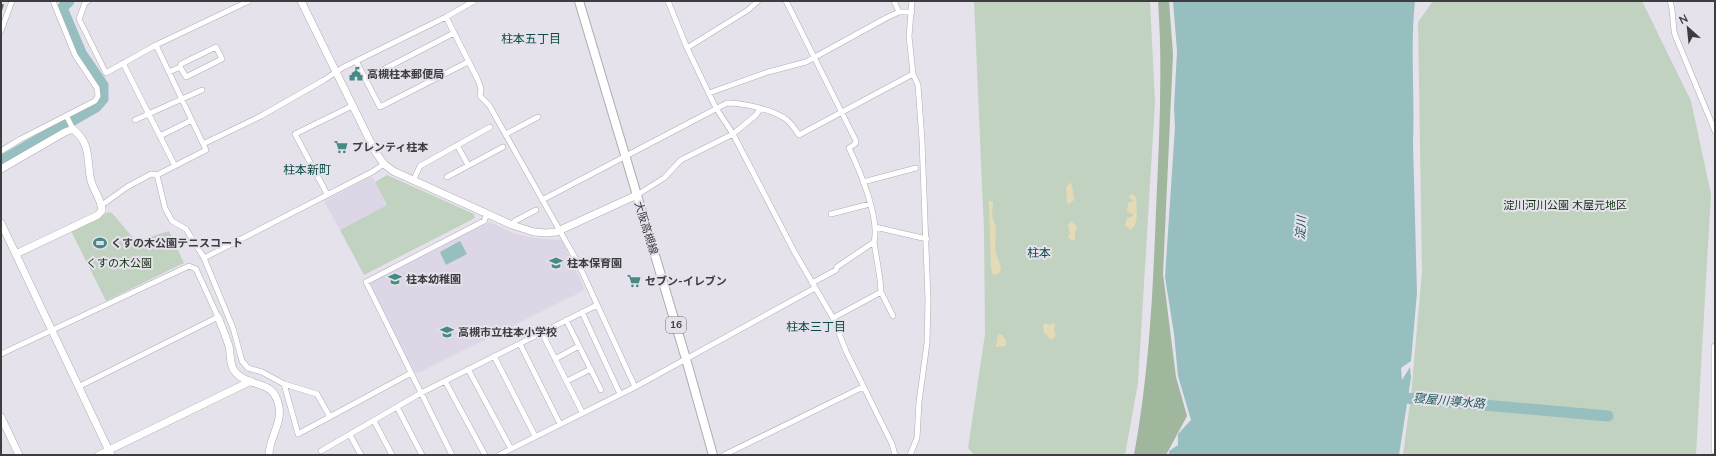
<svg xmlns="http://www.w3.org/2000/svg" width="1716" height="456" font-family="'Nunito Sans','Noto Sans JP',sans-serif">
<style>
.built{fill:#dcd6e7}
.green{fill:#c2d2c0}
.forest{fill:#a0b69d}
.sand{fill:#e4dbb6}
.water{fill:#97bfc0}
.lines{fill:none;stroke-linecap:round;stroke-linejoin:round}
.river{stroke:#97bfc0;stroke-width:11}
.street-casing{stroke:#aeabb4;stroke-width:6}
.secondary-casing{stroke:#aeabb4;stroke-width:8}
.primary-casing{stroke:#aeabb4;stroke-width:10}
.street{stroke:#fff;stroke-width:5}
.secondary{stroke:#fff;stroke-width:7}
.primary{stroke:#fff;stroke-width:8}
.rail{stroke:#6d6b70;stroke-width:2;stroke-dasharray:7 7;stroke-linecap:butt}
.labels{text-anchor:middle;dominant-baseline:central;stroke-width:4;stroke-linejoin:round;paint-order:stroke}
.shield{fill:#e6e2ec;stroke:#706e73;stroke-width:1}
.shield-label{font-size:10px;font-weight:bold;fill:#3d3c3f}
.poi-label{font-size:11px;font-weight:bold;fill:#3d3c3f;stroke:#e6e2ec;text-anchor:start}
.park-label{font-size:11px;fill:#10320d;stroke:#e6e2ec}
.street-label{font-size:11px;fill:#3d3c3f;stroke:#e6e2ec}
.neighbourhood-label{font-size:12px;fill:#0e4b46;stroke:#e6e2ec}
.water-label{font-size:12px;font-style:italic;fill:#1f5859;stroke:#e6e2ec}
</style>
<rect width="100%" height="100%" fill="#e6e2ec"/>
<!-- built -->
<path class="built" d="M372 176 387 205 340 230 324 201Z
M490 222 513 233 535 238 562 240 584 288 583 291 418 373 414 371 371 285 372 282Z"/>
<!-- green -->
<path class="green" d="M974 1H1150L1155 102 1138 383 1125 455H974L968 448 985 334 984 231Z
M1433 1H1642L1691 101 1711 194 1696 455H1403L1411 395 1422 271 1418 22Z
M387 175 474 214 475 218 364 275 340 230 387 205 375 182Z
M108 212 112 213 136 241 169 231 184 263 106 301 71 231 99 218Z"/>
<!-- forest -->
<path class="forest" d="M1158 1H1169L1173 54 1163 274 1176 377 1187 416 1166 455H1134C1149 374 1153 292 1156 210 1159 141 1163 71 1158 1Z"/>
<!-- sand -->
<path class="sand" d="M1070 183 1072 184 1074 200 1069 204 1067 203 1066 187Z
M1131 194 1136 197C1136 207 1140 225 1130 230L1125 225 1127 218 1133 216V214L1127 212 1128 203 1134 201 1129 197Z
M989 201H991L993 203 992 216 996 227 995 246 996 254 1001 267 1000 272 995 275 993 274 991 268Z
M1071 221 1077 227 1075 233V239L1073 241 1068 237 1070 233 1068 226Z
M1046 323 1049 325 1054 323 1055 326 1054 330 1056 336 1051 340 1047 335 1044 333 1043 325Z
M998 334 1002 335 1006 340V346L996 347Z"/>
<!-- water -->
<path class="water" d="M1173 1H1415C1410 48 1415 96 1413 143L1417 293 1411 361 1401 368 1402 380 1410 367 1411 378 1399 455H1169V451L1178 445V434L1191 420 1178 376 1174 334 1165 277 1175 127 1174 108 1177 51Z
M460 241 467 254 446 265 440 252Z"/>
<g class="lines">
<!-- river -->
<path class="river" d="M1 161 96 107 103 99V85L81 53 62 8 69 1
M1394 397 1608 416"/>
<!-- street casing -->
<g class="street-casing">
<path id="street" d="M88 1 85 3 79 19 106 73 156 45 249 1
M668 1 687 48
M758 1 748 10 687 48 716 108 733 134 795 253 833 318 846 351 892 444 895 455
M786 1 856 141 855 144 849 148C860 171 880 218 874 242L837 267 836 270 812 283
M894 1 899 12
M1670 1C1674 12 1672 24 1675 35L1715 131
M446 17 478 80 481 89 480 96 489 105 578 263 635 387
M1 31 12 1
M356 61 380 107 468 62
M123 63 175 166
M169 72 180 67 186 77 222 59 216 47 181 64 180 67
M365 79 454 33
M709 93 768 72 806 62 886 18 899 12H912
M67 117 73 129
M135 120 202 90
M506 134 538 117
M160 136 192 120
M203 144 261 116 324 80 342 68 446 17 474 1
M457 145 468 165
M1 151 19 140 95 101 98 96 97 88 75 55 53 1
M157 175 165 208 172 221 186 229 204 258 233 328 242 361 248 368 262 372 284 384 317 394 330 417
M447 177 503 147
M413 181 420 166 490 127
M863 182 916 168
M327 194 295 134 352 106
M637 195 664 178 681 160 733 134 756 115 760 109
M542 200 727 103C744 103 774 110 787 120 792 124 796 131 799 135L913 74
M102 205 127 187 151 174 157 175 206 150 156 45
M831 214 870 204
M512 225 515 221 536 210
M875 227 927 239
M874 242 880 279 881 292 893 316
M204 258 372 172 384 164
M582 312 620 394
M833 318 881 292
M566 320 601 390
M542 333 582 412
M520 344 560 424
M1 354 189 266 196 269 218 317 78 387
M494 356 535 436
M555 359 579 346
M468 369 511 449
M445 381 485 455
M567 381 591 369
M284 384 298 434 411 373
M397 407 422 455
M374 421 392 455
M350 435 361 455
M321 451 421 393 597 305
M452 455 366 282 484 221 487 214
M499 455 635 387 815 288
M724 455 863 387
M910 455 917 438 919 402 927 343 928 300 922 140 918 85 913 74 909 36 912 1"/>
</g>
<!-- secondary casing -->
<g class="secondary-casing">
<path id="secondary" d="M301 1 376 153 384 164 393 171 512 225 534 232 546 233 556 232 637 195
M1 169 65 132 73 129C92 145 86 159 91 181 94 191 101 199 102 210L98 215 16 254
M1 223 111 455
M218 317C222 327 226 337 229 346 231 355 229 366 236 373 251 389 274 378 279 407 282 424 269 438 269 455
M1715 347V450
M1 417 19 455
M99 455 251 381"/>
</g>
<!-- primary casing -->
<g class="primary-casing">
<path id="primary" d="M579 1 686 359 713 455"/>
</g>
<!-- street -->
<use href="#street" class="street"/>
<!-- secondary -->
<use href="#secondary" class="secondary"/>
<!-- primary -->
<use href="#primary" class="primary"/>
<!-- rail -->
<path class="rail" d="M1 11 4 1"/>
</g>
<!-- icons -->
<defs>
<g id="civic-bare" transform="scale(1.08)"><path d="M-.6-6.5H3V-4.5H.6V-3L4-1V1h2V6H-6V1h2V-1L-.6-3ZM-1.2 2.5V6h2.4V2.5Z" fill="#458b84" stroke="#e6e2ec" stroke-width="2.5" paint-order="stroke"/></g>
<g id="supermarket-bare" transform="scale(1.08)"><path d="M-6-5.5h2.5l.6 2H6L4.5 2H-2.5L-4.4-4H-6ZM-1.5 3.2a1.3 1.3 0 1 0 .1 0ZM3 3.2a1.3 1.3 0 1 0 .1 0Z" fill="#458b84" stroke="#e6e2ec" stroke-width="2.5" paint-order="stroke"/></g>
<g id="stadium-bare" transform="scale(1.08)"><path d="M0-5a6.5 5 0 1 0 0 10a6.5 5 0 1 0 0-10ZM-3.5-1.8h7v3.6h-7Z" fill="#458b84" stroke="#e6e2ec" stroke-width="2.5" paint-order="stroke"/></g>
<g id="school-bare" transform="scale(1.08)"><path d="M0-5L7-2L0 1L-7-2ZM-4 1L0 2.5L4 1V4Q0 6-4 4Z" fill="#458b84" stroke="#e6e2ec" stroke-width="2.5" paint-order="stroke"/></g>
</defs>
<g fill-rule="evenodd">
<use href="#civic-bare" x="356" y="74"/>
<use href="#supermarket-bare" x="341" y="147"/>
<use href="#stadium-bare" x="100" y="243"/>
<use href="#school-bare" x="556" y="263"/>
<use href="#school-bare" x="395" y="279"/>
<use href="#supermarket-bare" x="634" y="281"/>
<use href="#school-bare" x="447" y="332"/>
</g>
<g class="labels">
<!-- shield labels -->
<rect class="shield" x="666" y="317" width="20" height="16" rx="3"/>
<g class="shield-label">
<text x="676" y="325">16</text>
</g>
<!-- poi labels -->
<g class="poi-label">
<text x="367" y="74">高槻柱本郵便局</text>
<text x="352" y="147">プレンティ柱本</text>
<text x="111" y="243">くすの木公園テニスコート</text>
<text x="567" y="263">柱本保育園</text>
<text x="406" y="279">柱本幼稚園</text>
<text x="645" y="281">セブン-イレブン</text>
<text x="458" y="332">高槻市立柱本小学校</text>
</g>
<!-- park labels -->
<g class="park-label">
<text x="1565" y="205">淀川河川公園 木屋元地区</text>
<text x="119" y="263">くすの木公園</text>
</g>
<!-- street labels -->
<g class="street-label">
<text transform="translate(646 228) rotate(73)">大阪高槻線</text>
</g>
<!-- neighbourhood labels -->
<g class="neighbourhood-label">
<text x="531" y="39">柱本五丁目</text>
<text x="307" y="170">柱本新町</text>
<text x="1039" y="253">柱本</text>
<text x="816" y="327">柱本三丁目</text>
</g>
<!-- water labels -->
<g class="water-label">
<text transform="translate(1301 228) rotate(-86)">淀川</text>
<text transform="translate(1449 401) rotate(5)">寝屋川導水路</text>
</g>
</g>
<!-- border -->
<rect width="1716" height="456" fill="none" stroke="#3d3c3f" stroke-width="4"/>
<!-- north arrow -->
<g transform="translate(1688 28) rotate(333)" stroke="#e6e2ec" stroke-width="3" paint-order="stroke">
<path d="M0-3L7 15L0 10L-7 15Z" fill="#3d3c3f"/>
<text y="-6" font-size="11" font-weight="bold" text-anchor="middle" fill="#3d3c3f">N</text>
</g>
</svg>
